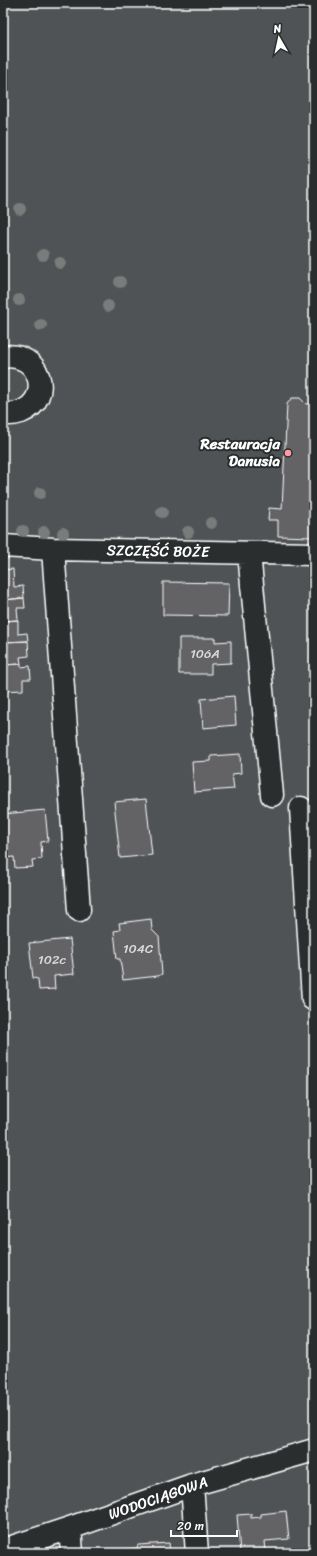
<svg xmlns="http://www.w3.org/2000/svg" width="317" height="1556" font-family="Sriracha,sans-serif">
<style>
.green{fill:#505354;stroke:#a8a9aa}
.building{fill:#636465;stroke:#fff}
.lines{fill:none;stroke-linecap:round;stroke-linejoin:round}
.minor-casing{stroke:#fff;stroke-width:25}
.minor{stroke:#2a2d2e;stroke-width:22}
.tree{fill:#7a7c7c}
.poi-dot{fill:#ff9aa2;stroke:#2a2d2e;stroke-width:1.5}
.labels{text-anchor:middle;dominant-baseline:central;stroke-width:4;stroke-linejoin:round;paint-order:stroke}
.number-label{font-size:13px;fill:#d8d8d8}
.poi-label{font-size:15px;font-weight:bold;fill:#fff;stroke:#2a2d2e;text-anchor:end}
.street-label{font-size:15px;fill:#fff;stroke:#2a2d2e}
</style>
<rect width="100%" height="100%" fill="#373a3b"/>
<filter id="ink" filterUnits="userSpaceOnUse"><feTurbulence type="fractalNoise" baseFrequency=".025" numOctaves="2"/><feDisplacementMap in="SourceGraphic" scale="8" xChannelSelector="R" yChannelSelector="G"/><feConvolveMatrix kernelMatrix="1 2 1 2 8 2 1 2 1" color-interpolation-filters="sRGB"/></filter>
<g filter="url(#ink)">
<!-- green -->
<path class="green" d="M3 3H314V1553H3Z"/>
<!-- building -->
<path class="building" d="M292 398H300L306 404H314L313 537 278 536V520H268L269 508 282 509 287 404Z
M13 569 14 587 23 586 24 598 3 600V570Z
M163 582 229 583 228 616 163 615Z
M24 598 25 608H17L18 620 3 621V600Z
M18 620V634L27 633 28 641 3 642V621Z
M179 638H215V642L231 641V663L211 664V674H179Z
M28 641 29 656 20 657 21 664 3 665V642Z
M21 664V667L30 666 31 679H23V690L3 691V665Z
M234 696 236 725 203 728 201 699Z
M240 754 241 773 232 774 234 789 194 792 192 762 211 761V756Z
M146 799 152 855 120 858 114 802Z
M45 810 48 841 41 842 42 859 32 860 33 867 15 868 14 857 3 858V814Z
M151 919 152 930 159 937 162 974 158 976 123 980 120 959H117L114 931 120 930 119 923Z
M70 939 74 974 54 976 55 989 39 990 38 979 33 978 29 943Z
M286 1511 289 1539 265 1541 266 1551 240 1553 237 1515 251 1514V1518L261 1517V1514Z
M169 1543 170 1553H121L120 1550 137 1548 138 1545Z"/>
<g class="lines">
<!-- minor casing -->
<g class="minor-casing">
<path id="minor" d="M3 357C39 350 55 398 21 412 15 414 9 415 3 413
M3 546 53 549 314 554
M53 549 79 910
M249 553 272 795
M301 808 313 999
M192 1485 197 1553
M70 1528 72 1553
M3 1550 70 1528 192 1485 314 1450"/>
</g>
<!-- minor -->
<use href="#minor" class="minor"/>
</g>
<!-- trees -->
<g class="tree">
<circle cx="20" cy="209" r="6"/>
<circle cx="43" cy="255" r="6"/>
<circle cx="60" cy="263" r="6"/>
<circle cx="120" cy="282" r="6"/>
<circle cx="19" cy="300" r="6"/>
<circle cx="108" cy="306" r="6"/>
<circle cx="41" cy="325" r="6"/>
<circle cx="40" cy="493" r="6"/>
<circle cx="162" cy="512" r="6"/>
<circle cx="211" cy="523" r="6"/>
<circle cx="23" cy="531" r="6"/>
<circle cx="44" cy="532" r="6"/>
<circle cx="188" cy="532" r="6"/>
<circle cx="63" cy="533" r="6"/>
</g>
</g>
<!-- markers -->
<circle class="poi-dot" cx="288" cy="453" r="4"/>
<g class="labels">
<!-- number labels -->
<g class="number-label">
<text x="205" y="653">106A</text>
<text x="138" y="948">104C</text>
<text x="52" y="959">102c</text>
</g>
<!-- poi labels -->
<g class="poi-label">
<text x="280" y="444">Restauracja<tspan x="280" dy="17">Danusia</tspan></text>
</g>
<!-- street labels -->
<g class="street-label">
<text transform="translate(158 551) rotate(1)">SZCZĘŚĆ BOŻE</text>
<text transform="translate(158 1498) rotate(-19)">WODOCIĄGOWA</text>
</g>
</g>
<!-- margin -->
<rect width="317" height="1556" fill="none" stroke="#2a2d2e" stroke-width="16"/>
<rect x="8" y="8" width="301" height="1540" fill="none" stroke="#fff" stroke-width="1.5" filter="url(#ink)"/>
<!-- north arrow -->
<g transform="translate(279 38) rotate(351)" stroke="#2a2d2e" stroke-width="3" paint-order="stroke">
<path d="M0-3L7 15L0 10L-7 15Z" fill="#ffffff"/>
<text y="-6" font-size="11" font-weight="bold" text-anchor="middle" fill="#ffffff">N</text>
</g>
<!-- scale -->
<path d="M171 1530v6h66v-6" fill="none" stroke="#ffffff" stroke-width="2"/>
<text x="177" y="1530" font-size="12" fill="#ffffff" stroke="#2a2d2e" stroke-width="3" paint-order="stroke">20 m</text>
</svg>
